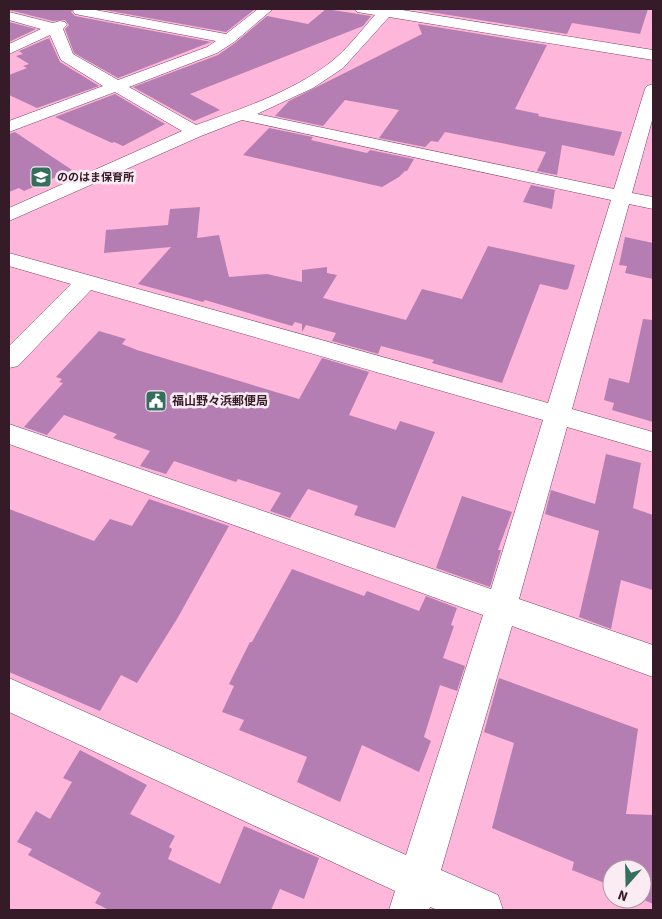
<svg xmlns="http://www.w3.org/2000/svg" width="662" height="919" font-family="'Source Sans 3','Noto Sans JP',sans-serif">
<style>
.building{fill:#b47eb2}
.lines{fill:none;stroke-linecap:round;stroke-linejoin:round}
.minor-casing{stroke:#7b3e5f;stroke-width:1}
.minor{fill:#fff;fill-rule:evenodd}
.labels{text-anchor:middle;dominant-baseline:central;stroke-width:5;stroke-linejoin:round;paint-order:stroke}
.far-poi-label{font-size:11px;font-weight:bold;fill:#351a28;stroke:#fbebf2;text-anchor:start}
.poi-label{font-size:12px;font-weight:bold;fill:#351a28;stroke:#fbebf2;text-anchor:start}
</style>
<rect width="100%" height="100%" fill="#feb7da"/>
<!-- building -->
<path class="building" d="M9 9H73L71 12 75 16 211 42 118 78 74 53 65 29 69 25 65 20 53 21 9 10Z
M99 9H255L226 32Z
M326 9 371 16 363 26 190 94 220 110 194 121 133 87 218 55 235 43 267 16 308 24Z
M411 9H648L640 34 572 23 567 34Z
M9 22 36 29 9 42Z
M418 24 547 45 515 109 539 114 538 116 622 132 614 156 562 145 557 175 537 171 546 152 445 132 438 142 431 141 425 147 379 138 399 110 345 100 323 126 275 116 289 101 422 34Z
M49 38 60 62 99 86 37 108 9 95V75L27 68 23 66 29 64 16 56 23 54 19 51Z
M115 94 165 124 123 146 114 142 112 143 55 117Z
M269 128 313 137 311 140 367 153 370 150 414 159 407 171H405L399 177 382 187 243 155Z
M15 132 72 170 24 191 19 188 9 192V134Z
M531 185 555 190 552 209 523 202Z
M200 207 197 238 219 235 229 277 267 274 302 282V270L327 267V273L337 275 323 298 406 320 422 289 462 299 488 246 575 265 568 289 565 290 540 284 502 383 432 363 434 360 381 346 378 354 332 341 336 333 306 325 302 332V324L295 322 292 326 205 300 203 302 138 284 171 247 104 253 106 230 168 225 170 209Z
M625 237 653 243V279L625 273 627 266 619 265Z
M643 319 653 320V422L612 410 614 403 604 400 609 378 629 383Z
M99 331 126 339 122 344 137 350 299 399 322 358 369 372 349 415 396 430 400 421 435 432 395 528 354 515 358 506 308 489 290 518 270 511 281 493 238 479 236 482 174 461 166 474 140 466 150 451 113 438 117 434 64 415 47 435 24 427 63 383 59 382 62 379 56 377Z
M606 454 641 463 633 508 653 515V590L621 580 611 629 579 617 599 531 545 514 551 490 595 504Z
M462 496 512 512 498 550H501L490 587 436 568Z
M149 499 229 526 177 619 137 683 121 675 100 711 9 672V509L94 541 110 519 132 526Z
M292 569 364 596 367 591 419 611 426 596 457 608 451 625 454 626 443 658 465 666 457 691 440 685 424 737 431 741 419 772 362 745 340 802 297 782 307 757 239 730 244 720 222 712 234 686 229 684 250 642H252Z
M499 678 638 729 626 814 653 815V904L642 899V869H612V886L572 870 574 862 492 828 514 743 484 732Z
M80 750 147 785 130 814 175 836 169 847 172 849 168 859 220 884 244 826 319 858 304 899 280 889 271 910H109L95 903 101 893 28 855 32 849 17 842 36 811 50 819 72 782 63 778Z"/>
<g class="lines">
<!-- minor casing -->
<g class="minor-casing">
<path id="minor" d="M75 9H90L226 34 258 9H273L234 42 217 53 129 87 196 125C241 109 292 92 331 62 347 49 361 31 375 15L357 12 355 9H396L653 50V60L389 17 343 68 313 88 257 114 614 189 645 89 647 86 653 84V117L632 193 653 197V209L629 204 572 409 653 432V452L567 427 519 599 653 645V677L512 626 441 870 498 895 503 910H438L430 907 429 910H389L395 891 9 712V678L406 855 483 615 9 444V424L491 589 543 420 91 290 18 366 9 368V346L71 284 9 266V253L548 403 611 200 242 120 201 136 9 221V208L182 131 115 92 9 132V121L103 86 61 60 50 35 9 54V44L41 29 9 20V12L53 23 60 21 65 22 67 25 63 29 73 54 118 80 207 47 216 41 80 15 75 14 73 11Z"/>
</g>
<!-- minor -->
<use href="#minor" class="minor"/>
</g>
<!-- icons -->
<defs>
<g id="school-square" transform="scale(1.125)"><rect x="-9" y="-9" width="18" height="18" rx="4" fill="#336f5a" stroke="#fbebf2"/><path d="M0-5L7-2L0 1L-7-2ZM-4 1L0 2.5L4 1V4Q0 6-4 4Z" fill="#fff"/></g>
<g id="civic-square" transform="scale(1.125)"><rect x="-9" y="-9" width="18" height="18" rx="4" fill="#336f5a" stroke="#fbebf2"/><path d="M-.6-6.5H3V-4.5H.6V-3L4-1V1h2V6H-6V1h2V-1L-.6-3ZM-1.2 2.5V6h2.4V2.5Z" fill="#fff"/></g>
</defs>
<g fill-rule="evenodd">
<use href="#school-square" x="41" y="177"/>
<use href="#civic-square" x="156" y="401"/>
</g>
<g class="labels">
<!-- far-poi labels -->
<g class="far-poi-label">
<text x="57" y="177">ののはま保育所</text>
</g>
<!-- poi labels -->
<g class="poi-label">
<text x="172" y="401">福山野々浜郵便局</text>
</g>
</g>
<!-- border -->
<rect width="662" height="919" fill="none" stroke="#351a28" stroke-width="20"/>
<!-- north arrow -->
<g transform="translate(627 884) rotate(200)"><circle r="24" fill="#fbebf2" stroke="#ac97a1"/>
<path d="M0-4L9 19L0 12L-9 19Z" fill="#336f5a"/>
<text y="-8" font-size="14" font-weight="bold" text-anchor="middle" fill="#351a28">N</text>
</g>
</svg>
